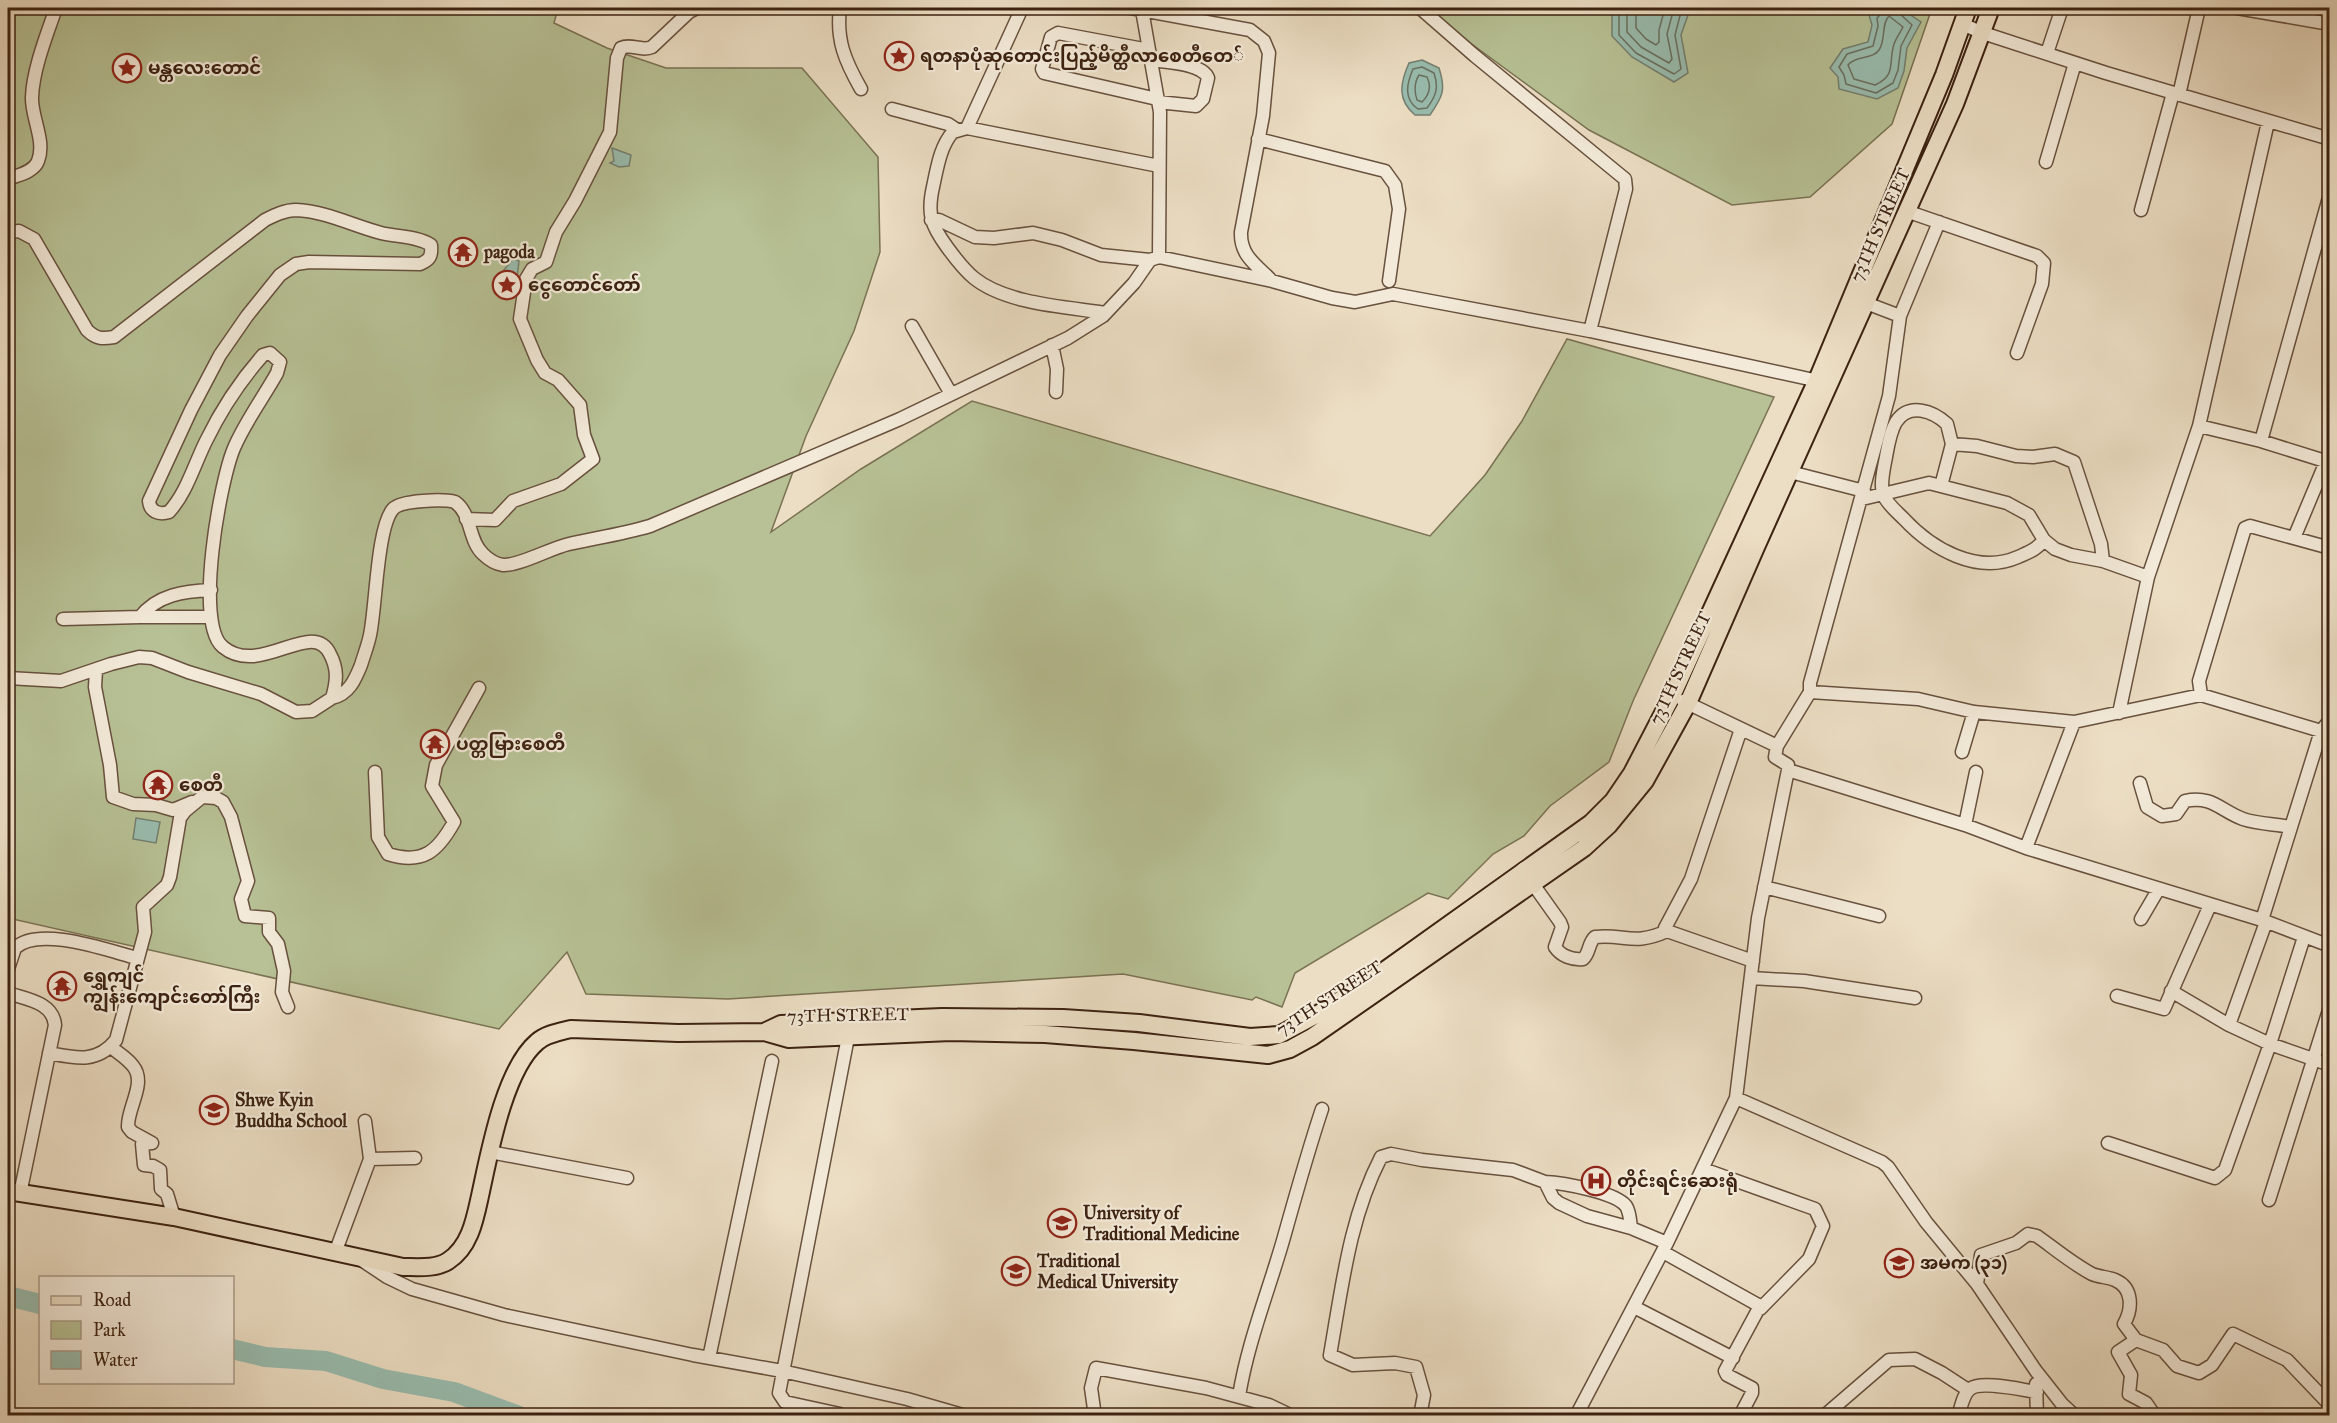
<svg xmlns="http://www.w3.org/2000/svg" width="2337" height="1423" font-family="'IM FELL Great Primer','Noto Sans Myanmar',serif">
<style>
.green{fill:#b7c195;stroke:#7a7253;stroke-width:1.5}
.water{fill:#99bdaf;stroke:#747f70;stroke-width:1.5}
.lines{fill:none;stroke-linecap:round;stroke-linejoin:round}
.shore{stroke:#6a7060;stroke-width:1.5}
.river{stroke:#99bdaf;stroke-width:20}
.minor-casing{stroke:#68513e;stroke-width:15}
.major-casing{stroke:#3c2211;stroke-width:20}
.highway-casing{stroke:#3c2211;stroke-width:21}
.minor{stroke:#f3ead9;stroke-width:12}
.major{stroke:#ecdec4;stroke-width:16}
.highway{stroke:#ecdec4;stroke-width:18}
.labels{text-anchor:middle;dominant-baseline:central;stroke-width:4.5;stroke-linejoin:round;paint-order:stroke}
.poi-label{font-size:18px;font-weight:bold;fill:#3c2211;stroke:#f3ead9;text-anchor:start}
.street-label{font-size:18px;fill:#3c2211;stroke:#f3ead9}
</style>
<rect width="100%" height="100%" fill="#ecdec4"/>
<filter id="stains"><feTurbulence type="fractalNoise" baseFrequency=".00333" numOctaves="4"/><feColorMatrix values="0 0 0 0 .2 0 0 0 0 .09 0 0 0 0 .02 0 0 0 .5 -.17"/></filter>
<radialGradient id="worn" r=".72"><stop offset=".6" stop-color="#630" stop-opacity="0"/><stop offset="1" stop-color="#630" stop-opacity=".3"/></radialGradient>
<!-- green -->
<path class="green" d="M8 8H558L554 23 607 48 666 68H802L878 157 880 252 854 331 806 436 771 532 861 469 972 401 1430 536 1485 475 1522 421 1567 339 1774 397 1633 701 1609 762 1550 806 1524 836 1493 854 1448 899 1428 893 1295 973 1282 1007 1256 997 1252 1000 1123 974 728 999 586 994 567 952 499 1029 8 918Z
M1426 8H1932L1892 124 1810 197 1732 205 1589 130 1443 23Z"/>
<!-- water -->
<path class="water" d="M1612 8H1688V15L1681 35 1688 73 1674 82 1632 57 1612 36Z
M1880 8H1900L1921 22 1907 48 1904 71 1898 88 1877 99 1839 89 1838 77 1830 68 1843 49 1868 42 1872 25 1869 15Z
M1422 60 1439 68C1446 90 1443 96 1430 115H1415C1397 100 1400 83 1409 63Z
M612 148 631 155 629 166 619 167 610 163 614 161Z
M513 259 519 261 516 287 503 284 502 276H499Z
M136 818 160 822 156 843 133 839Z"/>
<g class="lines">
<!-- shore -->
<path class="shore" d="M1619 8V35L1636 53 1674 74 1681 69 1675 35 1682 8
M1627 8V32L1641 47 1669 63 1672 59 1667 34 1674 8
M1636 8V28L1646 39 1656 45 1659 42V30L1665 8
M1882 8V13L1877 18 1878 26 1873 46 1847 54 1839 67 1844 75 1846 84 1876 93 1893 83 1898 70 1901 46 1912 25 1900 14 1898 8
M1889 16 1903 27C1900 33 1896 38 1894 44 1888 63 1897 75 1875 85L1854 79 1848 65C1856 55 1872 60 1879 50 1886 40 1881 24 1889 16Z
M1422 67 1434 73C1439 88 1436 96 1427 108L1418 109C1403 99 1407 83 1413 69Z
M1419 75 1427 77C1432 87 1429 95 1422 102L1417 100C1414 91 1414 83 1419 75Z"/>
<!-- river -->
<path class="river" d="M8 1296 40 1304
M232 1349 265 1357 326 1361 383 1379 454 1392 519 1416"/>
<!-- minor casing -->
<g class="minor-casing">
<path id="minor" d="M840 8C836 40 845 61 861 89
M1131 8 1250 30 1264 41 1269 53 1263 116 1241 232C1240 255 1255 264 1270 279
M1420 8 1475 56 1625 179 1626 189 1590 331
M2237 8 2330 24
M1142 10 1160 112 1159 257
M1962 24 1983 33 2106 73 2330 139
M1149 50 1058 33 1051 37 1042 69 1044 73 1157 99
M2047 53 2062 8
M1151 60C1166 62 1202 63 1208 78L1203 99 1196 106 1158 102
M2179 95 2199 8
M892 109 948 124 957 130
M967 128 1022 8
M1258 139 1385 171 1395 185 1399 209 1389 281
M2046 162 2075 63
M8 179C18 175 34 172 38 161 46 141 31 117 32 97 33 69 47 34 56 8
M2141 210 2173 93
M1906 211 2037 256 2044 263 2042 284 2017 353
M931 220H939L975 237 994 238 1033 233 1062 240 1101 255 1150 260 1159 257 1272 281 1332 298 1355 302 1393 294 1590 331 1823 382
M8 232 19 231 34 239 87 330C96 339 102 339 114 337L265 220C275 215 285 210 296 210 325 211 354 226 381 233 397 237 417 236 431 245 432 256 430 260 420 264L309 262 296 264 280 275 247 316 220 355 191 410 149 501C150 512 159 515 169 512 187 492 194 465 206 441 221 410 240 381 263 355L270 353 280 362 277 373C263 398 245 422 234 448 220 481 194 624 223 647 260 678 313 617 330 654 338 669 337 681 332 698L312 711 296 712 261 694 188 672 152 658 139 657 111 664 61 681 8 678
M1866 303 1900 316
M1106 313C1067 307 1006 304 974 278 963 269 955 258 947 247 931 225 927 214 933 187 937 169 940 146 953 132L967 128 1159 166
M912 326 951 394
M1052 345 1057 369 1056 392
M2199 426 2261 441 2325 461
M2261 441 2330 194
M1790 472 1864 491
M1941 486 1952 444
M1862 499 1929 483 2007 503 2029 515 2044 540 2055 549 2071 555 2103 561 2148 577
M466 519 495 520 513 501 561 484 593 459 584 435 580 405 558 380 545 373 537 360 520 319 526 279 532 269 546 262 556 232 575 201 610 132 617 58 621 48C631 43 641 52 652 47L689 12 697 8
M2294 538 2330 452
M2044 540C2036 550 2029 552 2018 557 1977 575 1932 549 1904 519 1897 512 1886 503 1883 494 1880 483 1884 468 1886 457 1888 446 1890 432 1896 422 1909 402 1933 411 1947 424L1952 444 1977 446 2016 456 2033 457 2055 454 2074 462 2101 544 2103 561
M140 617H210
M63 619 140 617C157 595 184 591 211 590
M96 670 95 687 110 765 113 797 133 804 156 805 173 810 192 802
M1810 692V683L1889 396 1900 316 1939 222
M2201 695 2199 681 2245 528 2250 526 2330 548
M332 698C349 694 355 680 361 665 364 655 368 645 370 635 376 607 377 527 393 509 401 500 444 499 455 502 472 514 468 540 483 554 488 559 496 564 503 565 519 566 551 548 569 544 596 538 623 534 650 526L900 419 1068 338 1103 316 1134 283 1150 260
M2119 713 2148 577 2199 426 2268 122
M1741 729 1691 879 1665 928 1667 931 1753 961
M1777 746 1810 692 1918 699 1974 712 2074 722 2201 695 2321 731
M1962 752 1974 712
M1788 770 1965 825 2026 848 2262 920 2330 946
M375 772 378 837 388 854C423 865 438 851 454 822L432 786 436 765 479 688
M2140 783 2147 807 2162 816 2176 814 2185 801C2212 795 2221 811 2243 819 2258 824 2275 824 2291 827
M1965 825 1976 772
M2026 848 2074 722
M1533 884 1560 922 1562 927 1555 947C1561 956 1572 960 1583 959 1590 953 1588 943 1595 937 1626 934 1634 946 1667 931
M1764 887 1879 916
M2141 919 2158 890
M2262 920 2321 731 2330 720
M8 969 15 948C39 925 109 951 137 958
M1751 978 1804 981 1915 998
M2171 991 2229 1025 2270 1044 2330 1065
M8 993C26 999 53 1002 55 1025L20 1194
M2117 996 2164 1009 2210 905
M2229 1025 2266 922
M111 1047C118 1053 127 1058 133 1066 147 1083 127 1108 128 1127L132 1132 152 1143
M49 1053C75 1058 97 1064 116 1040L145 932 143 907 167 885 170 877 180 818 185 811 202 797 216 798 223 802 231 817 248 881 241 899 245 916 269 918V932L278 944 284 971 282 992 288 1007
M1736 1098 1882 1162 1888 1167 1926 1222 1977 1284 2036 1371 2062 1404 2075 1416
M152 1143 142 1144 144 1165 153 1166 160 1170 161 1189 167 1194 174 1217
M2108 1143 2215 1178 2225 1170 2270 1044 2304 937
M490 1152 627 1178
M370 1159 415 1158
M1703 1169 1815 1209 1823 1226 1809 1259 1760 1309
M1545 1182C1563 1183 1615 1192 1626 1206 1630 1212 1630 1221 1631 1228
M2269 1200 2330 1007
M1663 1252 1760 1306 1725 1371 1727 1375 1752 1388V1393L1740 1416
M335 1253 370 1159 365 1121
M363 1261 387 1277 412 1289 504 1315 693 1355 782 1371 907 1399 966 1416
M1977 1284 1981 1255 2016 1243 2028 1234 2037 1236C2055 1249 2073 1264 2092 1274 2099 1277 2108 1277 2115 1280 2134 1288 2132 1310 2124 1324L2136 1340 2163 1350 2177 1366 2199 1373 2212 1365 2233 1334 2287 1360 2330 1405
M1634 1307 1733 1358
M2136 1340 2118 1352 2131 1375 2129 1394 2146 1403 2155 1416
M709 1358 772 1061
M2036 1384 2037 1416
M1239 1396C1248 1341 1269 1290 1284 1237 1296 1194 1308 1151 1322 1109
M840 1414 785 1402 779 1393 848 1037
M1095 1416 1091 1388 1096 1368 1206 1388 1269 1405 1292 1416
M1420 1416 1424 1395 1416 1367 1395 1363 1353 1365 1330 1355C1342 1288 1349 1219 1381 1157L1391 1154 1422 1160 1513 1170 1545 1182 1553 1198 1559 1203 1587 1216 1631 1228 1667 1243
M1576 1416 1667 1243 1736 1098 1758 918 1788 770V765L1775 757 1777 746 1683 701
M1824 1416 1889 1360 1915 1359 1942 1373 1968 1390
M1958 1416C1961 1408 1963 1394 1970 1389 1981 1380 2022 1390 2037 1392"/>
</g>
<!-- major casing -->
<g class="major-casing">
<path id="major" d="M764 1032 781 1024 942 1017 1063 1018 1139 1023 1250 1037 1279 1035 1318 1014 1367 983 1591 823 1613 801 1632 773 1672 696 1817 380 1944 75 1968 8
M8 1191 174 1217 403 1267C417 1267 436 1269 448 1261 470 1247 475 1219 480 1196 489 1155 504 1070 537 1042 546 1034 559 1032 571 1029L678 1033 764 1032 789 1039 951 1032 1045 1034 1134 1041 1268 1055 1290 1049 1312 1037 1584 848 1609 825 1645 781 1688 703 1756 547 1955 104 1991 8"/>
</g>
<!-- highway casing -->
<g class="highway-casing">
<path id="highway" d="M1525 871 1533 884"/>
</g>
<!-- minor -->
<use href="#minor" class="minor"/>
<!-- major -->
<use href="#major" class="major"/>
<!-- highway -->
<use href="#highway" class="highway"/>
</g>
<!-- icons -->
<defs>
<g id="sight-ring" transform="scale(1.5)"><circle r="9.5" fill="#f3ead9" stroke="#8f2418" stroke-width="1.5"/><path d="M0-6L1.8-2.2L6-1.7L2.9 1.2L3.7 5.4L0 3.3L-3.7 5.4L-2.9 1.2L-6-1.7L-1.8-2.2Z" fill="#8f2418"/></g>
<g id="temple-ring" transform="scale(1.5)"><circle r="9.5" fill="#f3ead9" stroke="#8f2418" stroke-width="1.5"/><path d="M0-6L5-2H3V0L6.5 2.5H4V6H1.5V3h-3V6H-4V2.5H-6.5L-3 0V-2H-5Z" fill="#8f2418"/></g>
<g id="school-ring" transform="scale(1.5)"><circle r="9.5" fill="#f3ead9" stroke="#8f2418" stroke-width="1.5"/><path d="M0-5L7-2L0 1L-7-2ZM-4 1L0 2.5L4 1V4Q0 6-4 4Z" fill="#8f2418"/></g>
<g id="hospital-ring" transform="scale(1.5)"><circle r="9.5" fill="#f3ead9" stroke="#8f2418" stroke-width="1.5"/><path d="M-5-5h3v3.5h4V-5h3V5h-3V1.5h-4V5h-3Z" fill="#8f2418"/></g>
<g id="university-ring" transform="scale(1.5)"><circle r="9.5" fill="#f3ead9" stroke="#8f2418" stroke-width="1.5"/><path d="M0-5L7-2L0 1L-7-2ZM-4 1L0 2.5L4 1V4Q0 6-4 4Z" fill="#8f2418"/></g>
</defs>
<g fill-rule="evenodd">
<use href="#sight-ring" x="899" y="56"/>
<use href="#sight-ring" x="127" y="68"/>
<use href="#temple-ring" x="463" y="252"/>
<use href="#sight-ring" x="507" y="285"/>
<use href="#temple-ring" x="435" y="744"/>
<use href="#temple-ring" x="158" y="785"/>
<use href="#temple-ring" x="62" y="986"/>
<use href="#school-ring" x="214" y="1110"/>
<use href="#hospital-ring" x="1596" y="1181"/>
<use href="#university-ring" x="1062" y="1223"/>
<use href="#school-ring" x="1899" y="1263"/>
<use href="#university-ring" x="1016" y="1271"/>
</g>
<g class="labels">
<!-- poi labels -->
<g class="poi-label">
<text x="920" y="56">ရတနာပုံဆုတောင်းပြည့်မိတ္ထီလာစေတီတေ်</text>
<text x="148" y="68">မန္တလေးတောင်</text>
<text x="484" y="252">pagoda</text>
<text x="528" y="285">ငွေတောင်တော်</text>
<text x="456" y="744">ပတ္တမြားစေတီ</text>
<text x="179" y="785">စေတီ</text>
<text x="83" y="976">ရွှေကျင်<tspan x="83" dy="21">ကျွန်းကျောင်းတော်ကြီး</tspan></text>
<text x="235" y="1100">Shwe Kyin<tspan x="235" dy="21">Buddha School</tspan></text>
<text x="1617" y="1181">တိုင်းရင်းဆေးရုံ</text>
<text x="1083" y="1213">University of<tspan x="1083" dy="21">Traditional Medicine</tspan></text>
<text x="1037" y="1261">Traditional<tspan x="1037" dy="21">Medical University</tspan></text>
<text x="1920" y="1263">အမက (၃၁)</text>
</g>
<!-- street labels -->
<g class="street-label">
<text transform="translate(1880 225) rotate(-66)">73TH STREET</text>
<text transform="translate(1680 668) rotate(-65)">73TH STREET</text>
<text transform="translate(1329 998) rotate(-33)">73TH STREET</text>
<text transform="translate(848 1015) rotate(-1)">73TH STREET</text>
</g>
</g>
<!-- margin -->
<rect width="2337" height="1423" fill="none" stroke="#ecdec4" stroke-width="30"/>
<rect x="9" y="9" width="2319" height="1405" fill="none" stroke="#3c2211" stroke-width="3"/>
<rect x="15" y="15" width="2307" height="1393" fill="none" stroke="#3c2211" stroke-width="1.5"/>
<!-- legend -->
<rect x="39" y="1276" width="195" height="108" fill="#f3ead9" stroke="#aa9a89" stroke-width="1.5"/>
<rect x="51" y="1296" width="30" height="9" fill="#ecdec4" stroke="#aa9a89" stroke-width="1.5"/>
<text x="93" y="1306" font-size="18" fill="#3c2211">Road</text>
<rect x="51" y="1321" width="30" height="18" fill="#b7c195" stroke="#aa9a89" stroke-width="1.5"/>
<text x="93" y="1336" font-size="18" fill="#3c2211">Park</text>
<rect x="51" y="1351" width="30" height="18" fill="#99bdaf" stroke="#aa9a89" stroke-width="1.5"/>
<text x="93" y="1366" font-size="18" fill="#3c2211">Water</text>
<rect width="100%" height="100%" filter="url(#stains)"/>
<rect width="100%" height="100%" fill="url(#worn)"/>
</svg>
